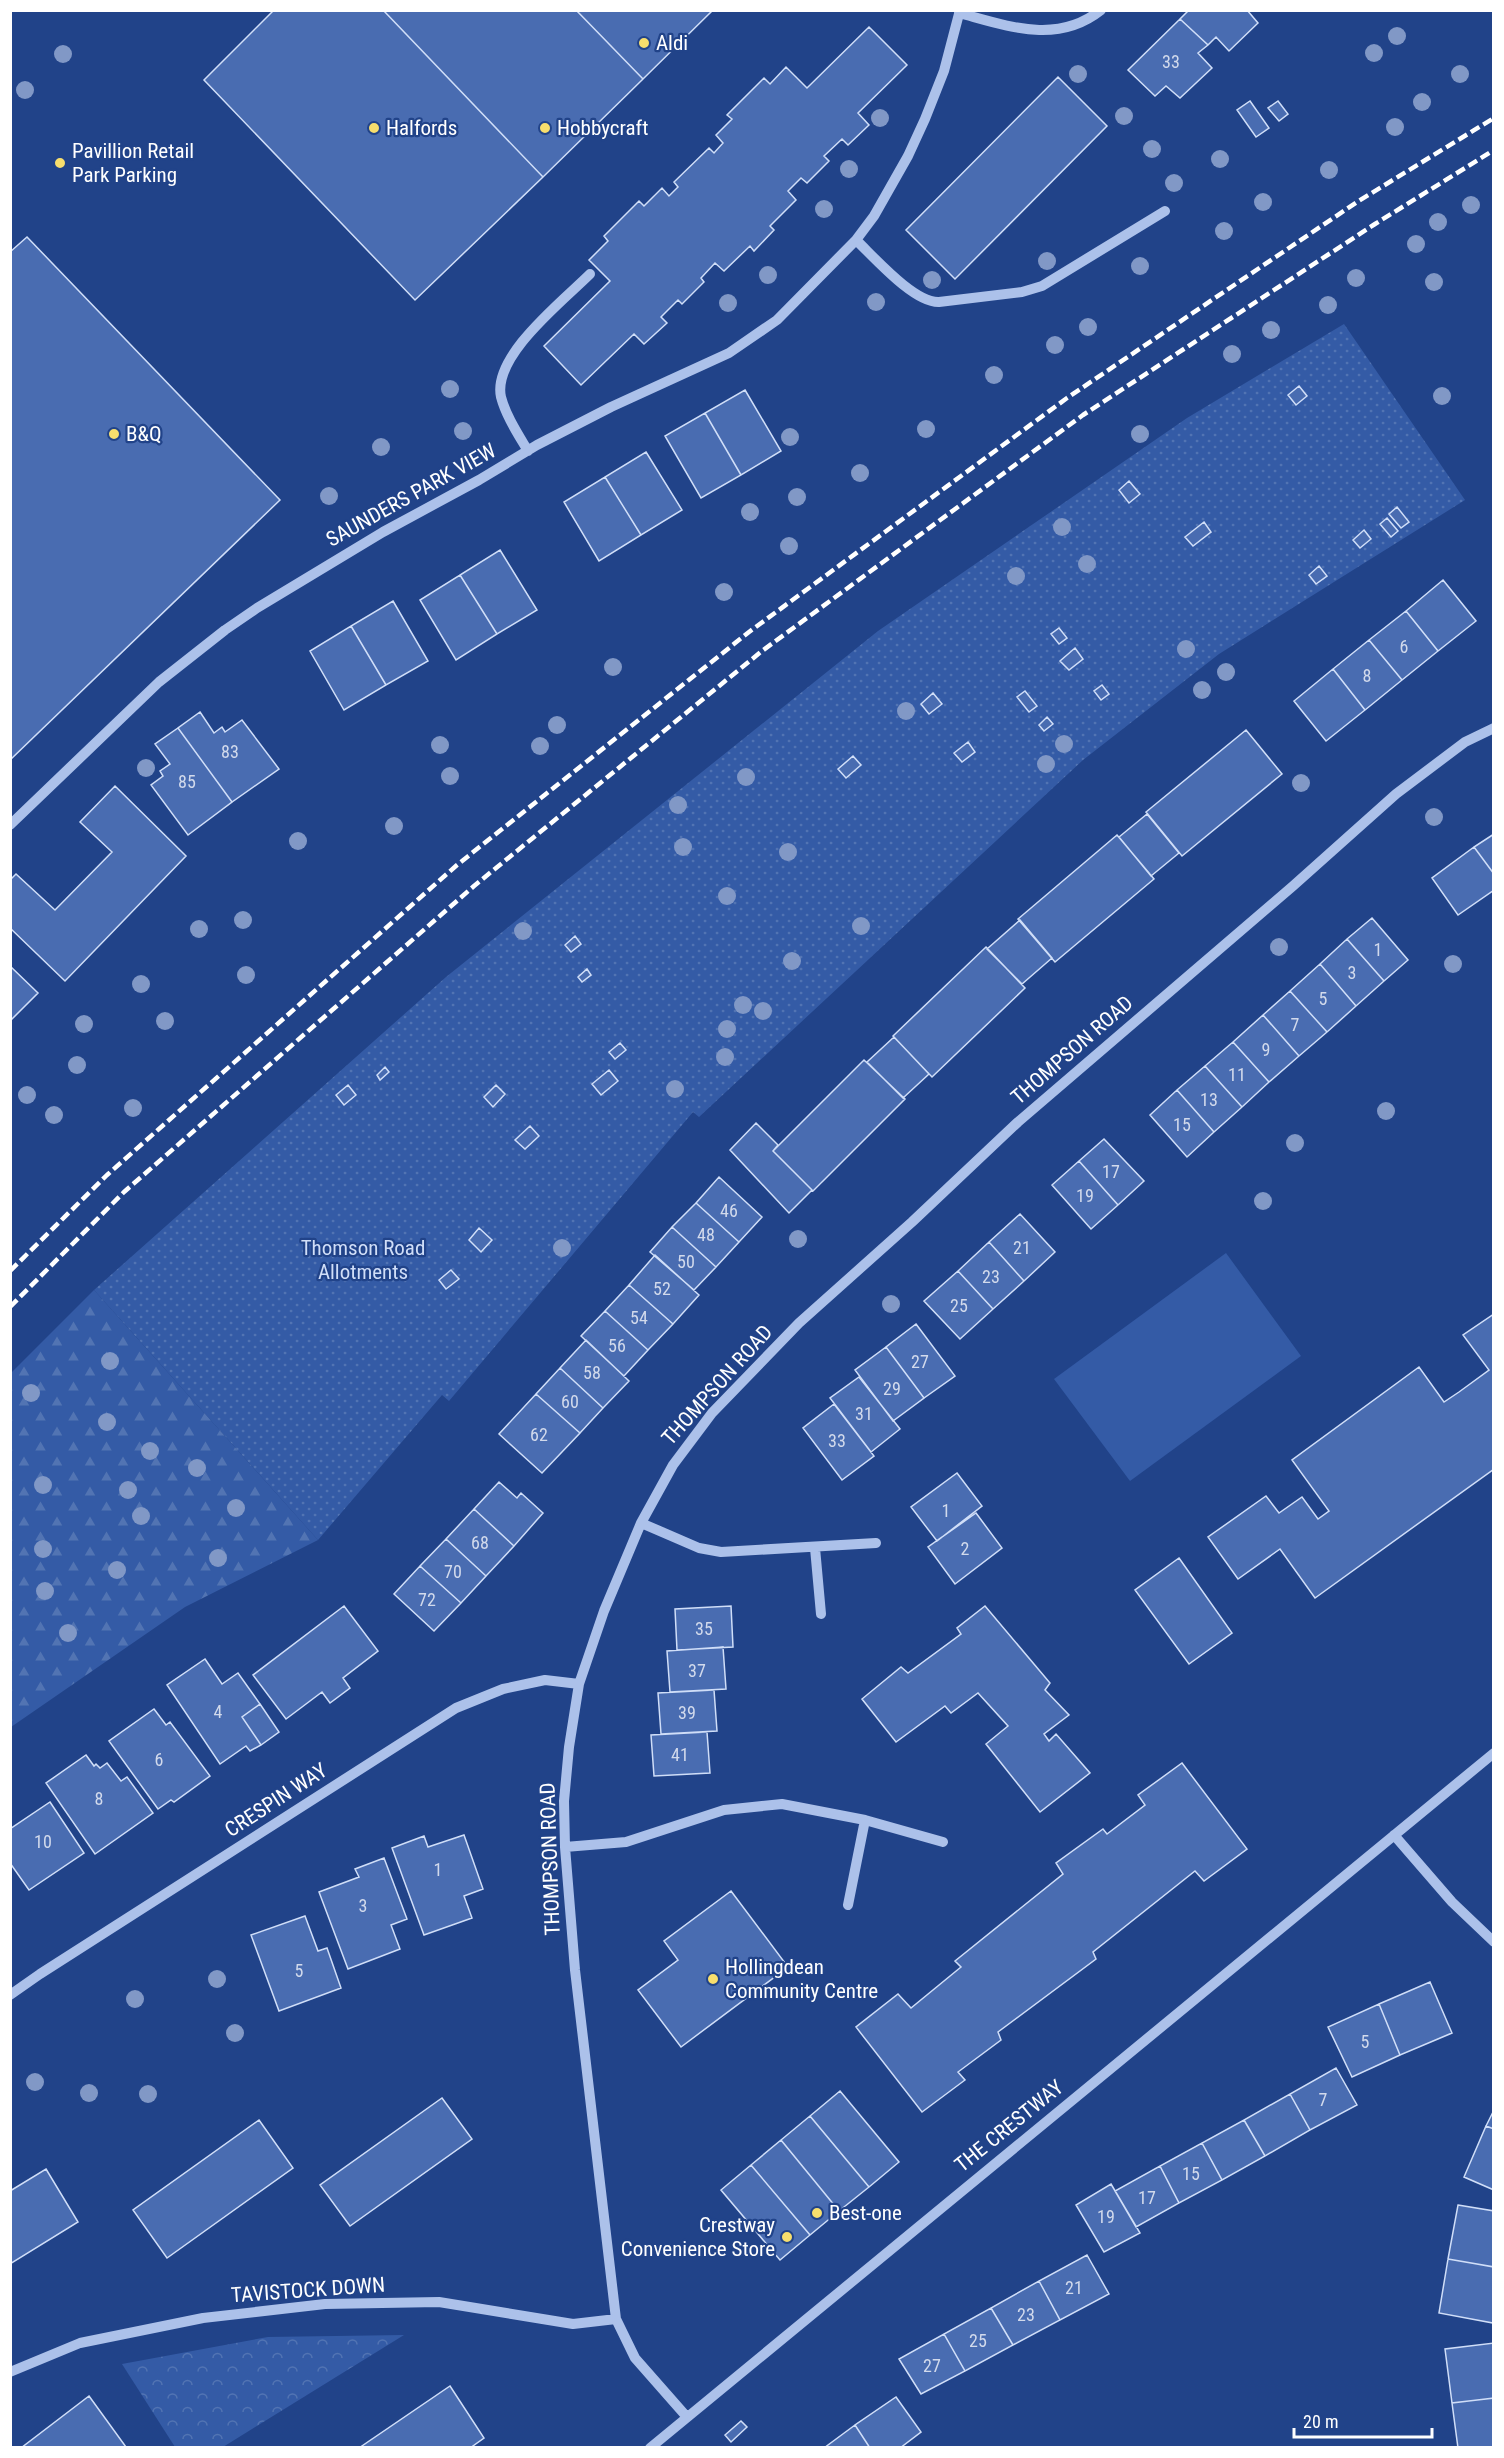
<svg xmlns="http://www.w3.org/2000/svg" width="1504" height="2458" font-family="'Roboto Condensed',sans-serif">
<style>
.grass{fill:url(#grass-dots)}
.forest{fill:url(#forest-firs)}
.park{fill:url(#park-crowns)}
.pitch{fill:#345ba6}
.building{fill:#496cb1;stroke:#d0def8;stroke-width:1.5}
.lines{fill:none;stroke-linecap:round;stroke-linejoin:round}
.minor{stroke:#acc1ea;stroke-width:10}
.rail{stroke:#fff;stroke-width:4.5;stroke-dasharray:10 4.5;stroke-linecap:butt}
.tree{fill:#8198c6}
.poi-dot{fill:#f7de6d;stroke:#214389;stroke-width:2}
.labels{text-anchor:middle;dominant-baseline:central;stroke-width:4.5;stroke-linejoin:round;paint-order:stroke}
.number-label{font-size:18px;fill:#d2daec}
.poi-label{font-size:21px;fill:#fff;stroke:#214389;text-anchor:start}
.street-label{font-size:21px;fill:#fff;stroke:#214389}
.park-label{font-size:21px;fill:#d0def8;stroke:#214389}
</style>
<defs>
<pattern id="grass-dots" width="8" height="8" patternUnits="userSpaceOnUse" patternTransform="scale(1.5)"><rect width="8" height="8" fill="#345ba6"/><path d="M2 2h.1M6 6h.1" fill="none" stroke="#5274b3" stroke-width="1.8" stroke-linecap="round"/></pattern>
<pattern id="forest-firs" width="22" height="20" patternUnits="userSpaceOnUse" patternTransform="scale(1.5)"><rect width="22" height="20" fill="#345ba6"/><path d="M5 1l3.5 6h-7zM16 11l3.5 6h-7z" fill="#5274b3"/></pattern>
<pattern id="park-crowns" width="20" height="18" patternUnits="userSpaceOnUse" patternTransform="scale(1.5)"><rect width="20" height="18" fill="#345ba6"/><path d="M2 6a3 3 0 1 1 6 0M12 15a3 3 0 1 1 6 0" fill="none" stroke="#5274b3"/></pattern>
</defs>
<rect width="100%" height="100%" fill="#214389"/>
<!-- grass -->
<path class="grass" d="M1344 324 1465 500 1219 654 1083 760 699 1117 693 1112 449 1401 442 1395 318 1540 94 1290 446 977 878 631 1187 418Z"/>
<!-- forest -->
<path class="forest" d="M94 1290 318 1540 185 1607 11 1727V1373Z"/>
<!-- park -->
<path class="park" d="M404 2335 223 2447H175L122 2364 268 2337Z"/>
<!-- pitch -->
<path class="pitch" d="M1226 1253 1301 1356 1130 1481 1054 1379Z"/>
<!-- building -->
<path class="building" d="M274 10H383L543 177 415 300 204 80Z
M383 10H576L643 79 543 177Z
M576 10H713L643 79Z
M1189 10H1247L1258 23 1229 51 1216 37 1208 45 1180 19Z
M1180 19 1208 45 1198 53 1212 68 1180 98 1166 86 1155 96 1128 70Z
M869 27 907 65 858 113 869 125 848 145 842 139 824 156 829 161 807 183 801 178 788 191 796 200 770 226 774 230 754 251 750 246 724 271 715 263 701 278 704 282 682 304 678 300 661 317 667 323 644 344 634 334 581 385 544 346 610 281 589 260 608 241 604 236 639 201 644 206 662 188 669 196 678 187 674 182 709 148 714 153 723 143 716 135 732 119 727 115 764 78 770 84 786 67 807 88Z
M1058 77 1107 126 955 279 906 230Z
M1250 101 1269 128 1256 137 1237 110Z
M1278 101 1288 114 1279 121 1268 108Z
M27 237 280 500 10 760V252Z
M1299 386 1307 396 1296 405 1288 395Z
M745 390 781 451 741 475 705 413Z
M705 413 741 475 701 498 665 436Z
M646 452 682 510 641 535 605 477Z
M605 477 641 535 599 561 564 502Z
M1129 481 1140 494 1129 503 1119 490Z
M1397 507 1409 522 1401 528 1389 514Z
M1387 518 1398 531 1391 537 1380 524Z
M1204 522 1211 532 1193 546 1185 537Z
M1364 530 1371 539 1360 548 1353 540Z
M500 550 537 610 497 634 460 575Z
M1319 566 1327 576 1316 584 1309 575Z
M460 575 497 634 456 660 420 600Z
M1443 580 1476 621 1438 651 1406 611Z
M393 601 428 661 386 685 351 626Z
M1406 611 1438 651 1402 680 1369 640Z
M351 626 386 685 344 710 310 651Z
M1059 628 1067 638 1059 644 1051 634Z
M1369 640 1402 680 1365 710 1333 669Z
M1075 648 1083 659 1069 670 1060 661Z
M1333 669 1365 710 1326 741 1294 701Z
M1102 685 1109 694 1101 700 1094 691Z
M1025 691 1037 706 1029 712 1017 697Z
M933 693 942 704 929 714 921 704Z
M200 712 214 733 222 727 225 732 242 720 279 769 232 802 178 728Z
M1047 717 1053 724 1044 731 1039 725Z
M178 728 232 802 188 835 151 785 163 776 160 771 170 764 155 744Z
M1246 730 1282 774 1182 856 1146 812Z
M968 742 975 752 962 762 954 753Z
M853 756 861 765 846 778 838 769Z
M115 786 186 856 65 981 10 928V880L16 874 55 910 112 852 80 822Z
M1147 814 1179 853 1151 876 1119 837Z
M1494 834V874L1474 847Z
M1117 835 1154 879 1055 962 1018 919Z
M1474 847 1494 874V890L1458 915 1432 878Z
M1372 918 1408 960 1384 981 1347 939Z
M1020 920 1052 958 1022 984 987 949Z
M575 936 581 944 571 952 565 945Z
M1347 939 1384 981 1356 1006 1320 964Z
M986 947 1025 988 932 1077 893 1036Z
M1320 964 1356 1006 1327 1032 1290 991Z
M10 966 38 993 10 1021Z
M587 969 591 975 582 982 578 977Z
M1290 991 1327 1032 1299 1056 1263 1015Z
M1263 1015 1299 1056 1269 1082 1233 1042Z
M894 1037 929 1074 903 1098 867 1062Z
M1233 1042 1269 1082 1242 1107 1205 1066Z
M620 1043 626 1050 615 1059 609 1052Z
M864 1060 905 1099 813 1191 773 1151Z
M1205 1066 1242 1107 1214 1132 1177 1090Z
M385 1067 389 1072 380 1080 377 1075Z
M609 1070 618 1081 601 1095 592 1084Z
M348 1085 356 1095 344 1105 336 1095Z
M496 1085 505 1094 493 1107 484 1097Z
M1177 1090 1214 1132 1187 1157 1150 1115Z
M756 1123 778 1145 773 1151 812 1190 789 1213 730 1150Z
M530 1126 539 1136 525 1149 515 1140Z
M1104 1139 1144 1181 1118 1205 1079 1161Z
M1079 1161 1118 1205 1091 1229 1052 1185Z
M719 1177 762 1217 739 1242 696 1203Z
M696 1203 739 1242 716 1267 672 1227Z
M1020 1214 1055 1252 1024 1281 989 1242Z
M672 1227 716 1267 694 1290 650 1252Z
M479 1228 492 1240 481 1252 469 1240Z
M989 1242 1024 1281 993 1309 958 1271Z
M655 1255 699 1295 673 1324 629 1285Z
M451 1270 459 1279 446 1289 439 1280Z
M958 1271 993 1309 960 1339 924 1301Z
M629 1285 673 1324 648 1350 605 1311Z
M605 1311 648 1350 624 1376 581 1336Z
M1494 1314V1469L1315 1598 1280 1549 1238 1579 1208 1537 1266 1496 1279 1513 1302 1497 1318 1519 1329 1511 1292 1460 1419 1367 1444 1402 1459 1392 1489 1370 1463 1335Z
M916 1324 955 1376 924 1398 886 1347Z
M586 1340 629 1381 603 1408 560 1368Z
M886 1347 924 1398 893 1421 855 1370Z
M560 1368 603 1408 580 1433 536 1394Z
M859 1377 900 1429 871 1452 830 1398Z
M536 1394 580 1433 542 1473 499 1434Z
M834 1404 874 1456 842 1480 803 1428Z
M957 1473 982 1506 937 1541 911 1507Z
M499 1482 517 1498 521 1493 543 1513 514 1546 474 1509Z
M474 1509 514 1546 486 1576 446 1539Z
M976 1513 1002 1548 955 1584 928 1547Z
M446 1539 486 1576 461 1603 420 1566Z
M1179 1558 1232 1633 1189 1664 1135 1590Z
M420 1566 461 1603 434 1631 394 1594Z
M344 1606 378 1651 343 1678 350 1688 330 1703 322 1692 286 1719 253 1675Z
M731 1606 733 1647 677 1650 675 1609Z
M985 1606 1050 1683 1045 1690 1069 1715 1044 1734 1049 1741 1056 1734 1090 1773 1040 1812 986 1744 1008 1726 978 1693 951 1713 945 1706 896 1742 862 1699 901 1667 908 1673 961 1634 957 1628Z
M723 1647 726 1689 670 1692 667 1651Z
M205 1659 222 1684 238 1673 260 1704 242 1717 261 1745 250 1751 246 1746 220 1764 167 1685Z
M714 1690 717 1731 661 1734 658 1693Z
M260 1704 279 1732 261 1745 242 1717Z
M154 1709 166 1725 170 1722 210 1776 174 1802 171 1800 158 1809 109 1741Z
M707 1732 710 1773 654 1776 651 1735Z
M86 1755 94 1766 96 1764 100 1768 107 1763 121 1781 127 1777 153 1813 95 1854 46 1783Z
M1182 1763 1247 1849 1204 1881 1195 1871 1093 1952 1096 1959 998 2032 1001 2040 958 2072 965 2080 922 2112 856 2027 898 1994 911 2008 961 1967 955 1961 1063 1874 1056 1863 1103 1829 1107 1834 1145 1805 1138 1795Z
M50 1802 84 1853 29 1890 10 1863V1829Z
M464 1835 483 1889 464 1896 472 1918 424 1935 392 1848 424 1836 428 1847Z
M384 1858 407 1919 391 1925 400 1949 348 1969 319 1892 359 1877 355 1869Z
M731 1891 788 1967 681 2047 638 1990 678 1960 664 1941Z
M305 1916 318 1951 327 1948 341 1988 279 2011 251 1935Z
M1430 1982 1452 2033 1400 2055 1379 2004Z
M1379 2004 1400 2055 1352 2077 1328 2027Z
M1336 2068 1357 2105 1310 2130 1290 2094Z
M840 2091 899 2162 869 2187 810 2116Z
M1290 2094 1310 2130 1265 2156 1244 2120Z
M442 2098 472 2139 350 2226 320 2185Z
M1494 2110V2129L1486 2126Z
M810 2116 869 2187 839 2211 781 2140Z
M259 2120 293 2168 167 2258 133 2210Z
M1244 2120 1265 2156 1222 2180 1202 2143Z
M1486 2126 1494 2129V2190L1464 2177Z
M781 2140 839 2211 810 2235 751 2165Z
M1202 2143 1222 2180 1179 2203 1160 2166Z
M751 2165 810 2235 780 2260 721 2190Z
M1160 2166 1179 2203 1136 2227 1115 2191Z
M46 2169 78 2222 10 2264V2191Z
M1111 2184 1140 2233 1104 2252 1076 2205Z
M1458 2205 1494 2211V2267L1448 2259Z
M1087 2255 1109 2294 1060 2320 1039 2281Z
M1448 2259 1494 2267 1493 2323 1439 2313Z
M1039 2281 1060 2320 1013 2345 991 2308Z
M991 2308 1013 2345 965 2371 944 2334Z
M944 2334 965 2371 921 2394 899 2359Z
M1494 2343V2398L1452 2403 1445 2349Z
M450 2386 484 2438 470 2448H359Z
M89 2396 126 2447 21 2448Z
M896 2397 921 2432 900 2448H870L855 2425Z
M1494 2398V2448H1458L1452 2403Z
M741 2421 747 2427 731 2442 725 2435Z
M855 2425 870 2448H824Z"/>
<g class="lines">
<!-- minor -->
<path class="minor" d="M959 13C1008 26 1057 45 1101 10
M856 240C874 257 914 303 939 302L1022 292 1042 286 1165 211
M528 451C518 434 506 416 501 397 492 356 563 301 590 274
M10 825 159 682 225 630 257 608 383 532 479 480 537 445 611 407 729 353 777 320 856 240 874 216 908 156 925 119 944 71 960 10
M641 1523 699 1548 721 1552 876 1543
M815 1548 821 1614
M1394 1835 1452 1902 1494 1942
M565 1847 626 1842 724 1810 782 1804 865 1820 943 1842
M848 1905 865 1820
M10 1995 40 1974 456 1708 503 1689 545 1680 579 1684
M10 2372 80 2343 203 2318 325 2304 439 2302 573 2324 616 2319
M686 2416 635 2358 616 2319 575 1970 565 1847 564 1801 569 1747 579 1684 604 1611 641 1523 673 1465 712 1413 799 1323 912 1222 1018 1122 1293 886 1396 794 1465 742 1494 728
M650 2448 1494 1753"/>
<!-- rail -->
<path class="rail" d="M10 1271 107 1175 457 865 749 632 1067 398 1357 202 1494 118
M10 1307 124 1192 474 886 762 651 1083 415 1375 224 1494 150"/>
</g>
<!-- trees -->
<g class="tree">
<circle cx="1397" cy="36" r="9"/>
<circle cx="1374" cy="53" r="9"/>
<circle cx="63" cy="54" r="9"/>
<circle cx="1078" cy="74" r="9"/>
<circle cx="1460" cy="74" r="9"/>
<circle cx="25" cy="90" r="9"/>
<circle cx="1422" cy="102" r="9"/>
<circle cx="1124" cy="116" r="9"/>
<circle cx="880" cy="118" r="9"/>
<circle cx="1395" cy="127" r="9"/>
<circle cx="1152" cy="149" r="9"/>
<circle cx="1220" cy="159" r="9"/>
<circle cx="849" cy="169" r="9"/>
<circle cx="1329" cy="170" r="9"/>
<circle cx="1174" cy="183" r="9"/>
<circle cx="1263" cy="202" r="9"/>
<circle cx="1471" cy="205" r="9"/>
<circle cx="824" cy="209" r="9"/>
<circle cx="1438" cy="222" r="9"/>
<circle cx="1224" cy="231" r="9"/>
<circle cx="1416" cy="244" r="9"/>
<circle cx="1047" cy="261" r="9"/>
<circle cx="1140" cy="266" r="9"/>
<circle cx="768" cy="275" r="9"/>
<circle cx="1356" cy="278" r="9"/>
<circle cx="932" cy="280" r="9"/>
<circle cx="1434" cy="282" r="9"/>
<circle cx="876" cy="302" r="9"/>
<circle cx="728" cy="303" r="9"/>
<circle cx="1328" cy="305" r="9"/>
<circle cx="1088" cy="327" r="9"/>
<circle cx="1271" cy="330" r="9"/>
<circle cx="1055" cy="345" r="9"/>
<circle cx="1232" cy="354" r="9"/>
<circle cx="994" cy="375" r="9"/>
<circle cx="450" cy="389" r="9"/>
<circle cx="1442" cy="396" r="9"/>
<circle cx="926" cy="429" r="9"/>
<circle cx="463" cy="431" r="9"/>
<circle cx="1140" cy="434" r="9"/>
<circle cx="790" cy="437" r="9"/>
<circle cx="381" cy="447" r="9"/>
<circle cx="860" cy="473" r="9"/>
<circle cx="329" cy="496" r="9"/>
<circle cx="797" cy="497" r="9"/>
<circle cx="750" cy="512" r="9"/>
<circle cx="1062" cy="527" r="9"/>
<circle cx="789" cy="546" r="9"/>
<circle cx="1087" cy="564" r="9"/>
<circle cx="1016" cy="576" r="9"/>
<circle cx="724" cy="592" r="9"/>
<circle cx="1186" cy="649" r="9"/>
<circle cx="613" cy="667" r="9"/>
<circle cx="1226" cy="672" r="9"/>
<circle cx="1202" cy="690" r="9"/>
<circle cx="906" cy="711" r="9"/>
<circle cx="557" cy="725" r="9"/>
<circle cx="1064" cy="744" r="9"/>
<circle cx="440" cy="745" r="9"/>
<circle cx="540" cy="746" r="9"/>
<circle cx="1046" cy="764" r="9"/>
<circle cx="146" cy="768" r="9"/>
<circle cx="450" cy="776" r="9"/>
<circle cx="746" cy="777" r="9"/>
<circle cx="1301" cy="783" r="9"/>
<circle cx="678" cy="805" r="9"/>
<circle cx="1434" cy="817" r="9"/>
<circle cx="394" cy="826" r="9"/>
<circle cx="298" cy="841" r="9"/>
<circle cx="683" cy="847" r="9"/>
<circle cx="788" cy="852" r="9"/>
<circle cx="727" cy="896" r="9"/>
<circle cx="243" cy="920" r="9"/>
<circle cx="861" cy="926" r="9"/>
<circle cx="199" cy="929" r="9"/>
<circle cx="523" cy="931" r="9"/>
<circle cx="1279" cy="947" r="9"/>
<circle cx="792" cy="961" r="9"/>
<circle cx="1453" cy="964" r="9"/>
<circle cx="246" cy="975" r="9"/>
<circle cx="141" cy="984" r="9"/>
<circle cx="743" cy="1005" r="9"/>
<circle cx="763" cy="1011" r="9"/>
<circle cx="165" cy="1021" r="9"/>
<circle cx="84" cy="1024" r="9"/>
<circle cx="727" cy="1029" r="9"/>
<circle cx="725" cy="1057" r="9"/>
<circle cx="77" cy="1065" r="9"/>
<circle cx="675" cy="1089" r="9"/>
<circle cx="27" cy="1095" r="9"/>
<circle cx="133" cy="1108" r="9"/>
<circle cx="1386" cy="1111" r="9"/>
<circle cx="54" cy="1115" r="9"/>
<circle cx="1295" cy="1143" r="9"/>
<circle cx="1263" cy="1201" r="9"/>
<circle cx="798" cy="1239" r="9"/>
<circle cx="562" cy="1248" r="9"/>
<circle cx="891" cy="1304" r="9"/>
<circle cx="110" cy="1361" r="9"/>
<circle cx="31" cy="1393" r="9"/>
<circle cx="107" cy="1422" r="9"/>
<circle cx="150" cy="1451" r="9"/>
<circle cx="197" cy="1468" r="9"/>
<circle cx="43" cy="1485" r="9"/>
<circle cx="128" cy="1490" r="9"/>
<circle cx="236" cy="1508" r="9"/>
<circle cx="141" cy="1516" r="9"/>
<circle cx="43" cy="1549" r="9"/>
<circle cx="218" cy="1558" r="9"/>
<circle cx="117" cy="1570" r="9"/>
<circle cx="45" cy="1591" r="9"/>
<circle cx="68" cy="1633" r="9"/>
<circle cx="217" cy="1979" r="9"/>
<circle cx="135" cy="1999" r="9"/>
<circle cx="235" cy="2033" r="9"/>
<circle cx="35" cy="2082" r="9"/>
<circle cx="89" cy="2093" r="9"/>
<circle cx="148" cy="2094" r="9"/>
</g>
<!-- markers -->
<g class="poi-dot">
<circle cx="644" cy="43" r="6"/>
<circle cx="374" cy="128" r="6"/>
<circle cx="545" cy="128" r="6"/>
<circle cx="60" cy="163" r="6"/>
<circle cx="114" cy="434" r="6"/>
<circle cx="713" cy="1979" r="6"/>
<circle cx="817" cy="2213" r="6"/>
<circle cx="787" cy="2237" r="6"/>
</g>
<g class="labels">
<!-- number labels -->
<g class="number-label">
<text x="1171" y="61">33</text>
<text x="1404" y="646">6</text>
<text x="1367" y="675">8</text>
<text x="230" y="751">83</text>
<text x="187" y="781">85</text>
<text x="1378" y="949">1</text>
<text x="1352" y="972">3</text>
<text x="1323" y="998">5</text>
<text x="1295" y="1024">7</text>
<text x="1266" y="1049">9</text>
<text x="1237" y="1074">11</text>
<text x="1209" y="1099">13</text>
<text x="1182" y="1124">15</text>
<text x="1111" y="1171">17</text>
<text x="1085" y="1195">19</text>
<text x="729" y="1210">46</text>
<text x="706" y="1234">48</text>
<text x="1022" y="1247">21</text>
<text x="686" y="1261">50</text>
<text x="991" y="1276">23</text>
<text x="662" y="1288">52</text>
<text x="959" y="1305">25</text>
<text x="639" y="1317">54</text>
<text x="617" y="1345">56</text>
<text x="920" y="1361">27</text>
<text x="592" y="1372">58</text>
<text x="892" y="1388">29</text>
<text x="570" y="1401">60</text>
<text x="864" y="1413">31</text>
<text x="539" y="1434">62</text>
<text x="837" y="1440">33</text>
<text x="946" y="1510">1</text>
<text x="480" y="1542">68</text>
<text x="965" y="1548">2</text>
<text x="453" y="1571">70</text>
<text x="427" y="1599">72</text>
<text x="704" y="1628">35</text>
<text x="697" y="1670">37</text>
<text x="218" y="1711">4</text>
<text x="687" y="1712">39</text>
<text x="680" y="1754">41</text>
<text x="159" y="1759">6</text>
<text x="99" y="1798">8</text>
<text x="43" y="1841">10</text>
<text x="438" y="1869">1</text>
<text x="363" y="1905">3</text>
<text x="299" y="1970">5</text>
<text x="1365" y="2041">5</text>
<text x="1323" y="2099">7</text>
<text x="1191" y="2173">15</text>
<text x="1147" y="2197">17</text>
<text x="1106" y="2216">19</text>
<text x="1074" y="2287">21</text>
<text x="1026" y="2314">23</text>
<text x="978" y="2340">25</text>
<text x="932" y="2365">27</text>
</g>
<!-- poi labels -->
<g class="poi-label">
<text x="656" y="43">Aldi</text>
<text x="386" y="128">Halfords</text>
<text x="557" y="128">Hobbycraft</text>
<text x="72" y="151">Pavillion Retail<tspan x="72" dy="24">Park Parking</tspan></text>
<text x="126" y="434">B&amp;Q</text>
<text x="725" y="1967">Hollingdean<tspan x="725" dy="24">Community Centre</tspan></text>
<text x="829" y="2213">Best-one</text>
<text x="775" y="2225" text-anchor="end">Crestway<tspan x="775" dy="24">Convenience Store</tspan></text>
</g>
<!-- street labels -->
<g class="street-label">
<text transform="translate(411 495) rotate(-29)">SAUNDERS PARK VIEW</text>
<text transform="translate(1072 1050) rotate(-41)">THOMPSON ROAD</text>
<text transform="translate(717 1385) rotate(-48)">THOMPSON ROAD</text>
<text transform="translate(276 1800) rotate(-33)">CRESPIN WAY</text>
<text transform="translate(550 1859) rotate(-92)">THOMPSON ROAD</text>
<text transform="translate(1009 2126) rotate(-39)">THE CRESTWAY</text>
<text transform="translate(308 2290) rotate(-4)">TAVISTOCK DOWN</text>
</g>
<!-- park labels -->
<g class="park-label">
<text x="363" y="1248">Thomson Road<tspan x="363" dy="24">Allotments</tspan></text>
</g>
</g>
<!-- border -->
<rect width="1504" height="2458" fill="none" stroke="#ffffff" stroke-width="24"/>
<!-- scale -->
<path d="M1294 2428v9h138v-9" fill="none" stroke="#ffffff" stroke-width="3"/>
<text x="1303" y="2428" font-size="18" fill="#ffffff" stroke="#214389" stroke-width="4.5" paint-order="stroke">20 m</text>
</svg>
